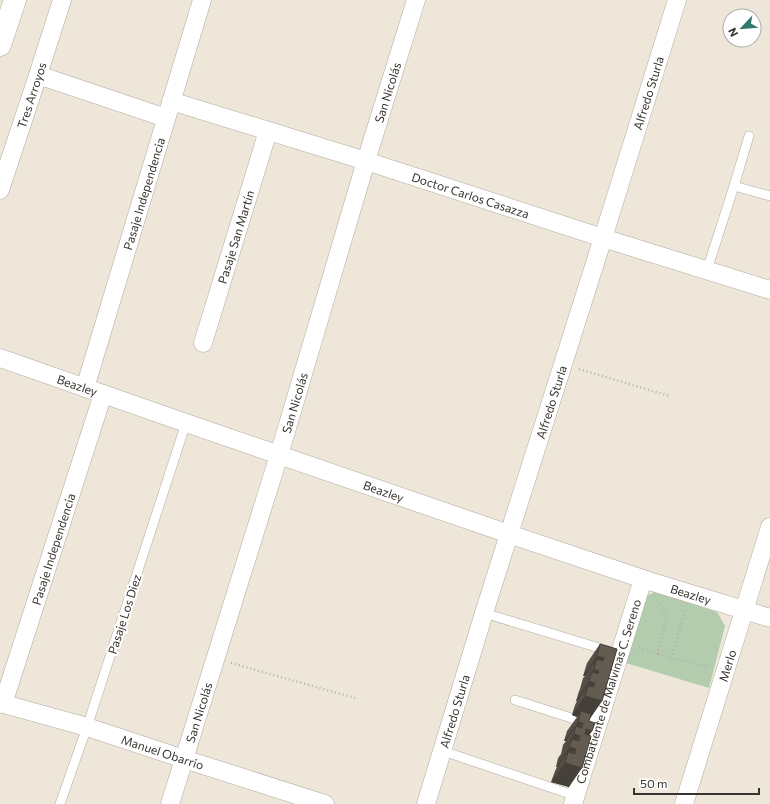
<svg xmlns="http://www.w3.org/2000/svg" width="770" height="804" font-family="Commissioner,sans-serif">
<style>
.green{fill:#b3ccad}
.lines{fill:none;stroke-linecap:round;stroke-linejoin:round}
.lane-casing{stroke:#b1aa9e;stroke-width:10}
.street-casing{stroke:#b1aa9e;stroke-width:19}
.highway-casing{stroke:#b1aa9e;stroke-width:23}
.path{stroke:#b6b0a6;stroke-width:2.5;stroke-dasharray:1 3;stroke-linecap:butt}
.lane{stroke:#fff;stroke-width:9}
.street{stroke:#fff;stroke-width:18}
.highway{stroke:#fff;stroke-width:22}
.wall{fill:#544f46}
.shaded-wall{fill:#454039}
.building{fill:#625c51;stroke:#454039}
.labels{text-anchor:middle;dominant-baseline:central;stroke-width:4;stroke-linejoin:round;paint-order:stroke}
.street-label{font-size:12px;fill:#37342f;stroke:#fff}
</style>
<rect width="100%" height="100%" fill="#ede6d9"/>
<!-- green -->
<path class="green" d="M655 592 717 612 725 626 709 688 626 663 644 597Z"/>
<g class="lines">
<!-- lane casing -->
<g class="lane-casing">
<path id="lane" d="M734 186 770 196
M707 270 734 186 749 136
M484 613 609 651
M515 700 587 723
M443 751 576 796
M60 804 87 727 186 423"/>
</g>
<!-- street casing -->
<g class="street-casing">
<g id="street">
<path d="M38 75 166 118"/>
<path id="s1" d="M171 101 366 161 603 238 770 290"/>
<path id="s2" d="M0 190 38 75 62 0"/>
<path id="s3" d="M203 343 268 131"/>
<path id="s4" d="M0 358 186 423 509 534 649 581 770 618"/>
<path id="s5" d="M85 388 202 0"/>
<path id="s6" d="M0 703 87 727 184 759 325 804"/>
<path id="s7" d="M3 704 103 394"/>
<path id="s8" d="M170 804 279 455 366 161 416 0"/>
<path id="s9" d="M426 804 484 613 603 238 677 0"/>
<path id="s10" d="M573 804 643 579"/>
<path id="s11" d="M684 804 770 527"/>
</g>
</g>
<!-- highway casing -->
<g class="highway-casing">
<path id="highway" d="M0 45 15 0"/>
</g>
<!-- path -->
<path class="path" d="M579 369 669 396
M639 648 671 658 709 667
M657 654 667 618 659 601
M671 658 686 609
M231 663 355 698"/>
<!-- lane -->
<use href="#lane" class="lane"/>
<!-- street -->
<use href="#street" class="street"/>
<!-- highway -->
<use href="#highway" class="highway"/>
</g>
<!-- wall -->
<path class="wall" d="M600 644 617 649 602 701 590 718 589 721 592 731 589 735 569 787 551 782 555 771 557 767H556L558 758 561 754 563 745 566 741H564L567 731 577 717 572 715 575 705 577 701H576L579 691 580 689 583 678 585 676H583L587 663Z"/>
<!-- shaded-wall -->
<path class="shaded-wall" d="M597 656 604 658 596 670 599 671 591 682 595 683 586 696 602 701 589 720 581 711 577 717 572 715 585 696 588 686 577 701H576L589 681 592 672 580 689 594 669 597 659 585 676H583Z
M578 722 583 723 575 735 580 736 572 748 576 749 566 763 582 768 569 787 551 782 565 763 568 752 557 767H556L569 747 572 739 561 754 574 734 576 726 566 741H564Z
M586 729 592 731 579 750V741Z"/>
<!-- building -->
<path class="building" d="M600 644 617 649 602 701 585 696 588 686 594 687 595 683 589 681 592 672 598 674 599 671 594 669 597 659 603 661 604 658 597 656Z
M581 711 591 714 589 721 595 723 592 731 586 729 585 734 591 736 582 768 565 763 568 752 575 754 576 749 569 747 572 739 579 741 580 736 574 734 576 726 582 728 583 723 578 722Z"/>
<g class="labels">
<!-- street labels -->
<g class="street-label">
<text stroke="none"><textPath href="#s8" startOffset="744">San Nicolás</textPath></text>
<text stroke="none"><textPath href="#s9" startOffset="745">Alfredo Sturla</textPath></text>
<text stroke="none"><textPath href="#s2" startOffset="100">Tres Arroyos</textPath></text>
<text stroke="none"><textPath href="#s5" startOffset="203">Pasaje Independencia</textPath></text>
<text stroke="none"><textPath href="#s1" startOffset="314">Doctor Carlos Casazza</textPath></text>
<text stroke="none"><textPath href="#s3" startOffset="111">Pasaje San Martín</textPath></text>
<text stroke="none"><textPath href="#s4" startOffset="82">Beazley</textPath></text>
<text stroke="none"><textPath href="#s8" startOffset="420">San Nicolás</textPath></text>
<text stroke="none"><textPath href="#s9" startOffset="421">Alfredo Sturla</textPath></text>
<text stroke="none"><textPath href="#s4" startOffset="406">Beazley</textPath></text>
<text stroke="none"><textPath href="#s7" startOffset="163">Pasaje Independencia</textPath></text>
<text stroke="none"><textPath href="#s4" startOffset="730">Beazley</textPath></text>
<text transform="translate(124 614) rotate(-72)">Pasaje Los Diez</text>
<text stroke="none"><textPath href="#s11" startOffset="145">Merlo</textPath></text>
<text stroke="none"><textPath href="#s10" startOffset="118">Combatiente de Malvinas C. Sereno</textPath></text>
<text stroke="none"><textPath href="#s9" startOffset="97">Alfredo Sturla</textPath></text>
<text stroke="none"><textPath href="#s8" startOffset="96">San Nicolás</textPath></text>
<text stroke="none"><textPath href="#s6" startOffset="170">Manuel Obarrio</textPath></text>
</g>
</g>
<!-- north arrow -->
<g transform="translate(742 28) rotate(244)"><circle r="19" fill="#ffffff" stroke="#afaeac"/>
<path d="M0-3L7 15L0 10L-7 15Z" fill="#34786c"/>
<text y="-6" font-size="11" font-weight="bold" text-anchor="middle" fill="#37342f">N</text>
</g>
<!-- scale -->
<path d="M634 788v6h125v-6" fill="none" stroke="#37342f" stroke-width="2"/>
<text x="640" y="788" font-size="12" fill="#37342f" stroke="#ffffff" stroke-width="3" paint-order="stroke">50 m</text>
</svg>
